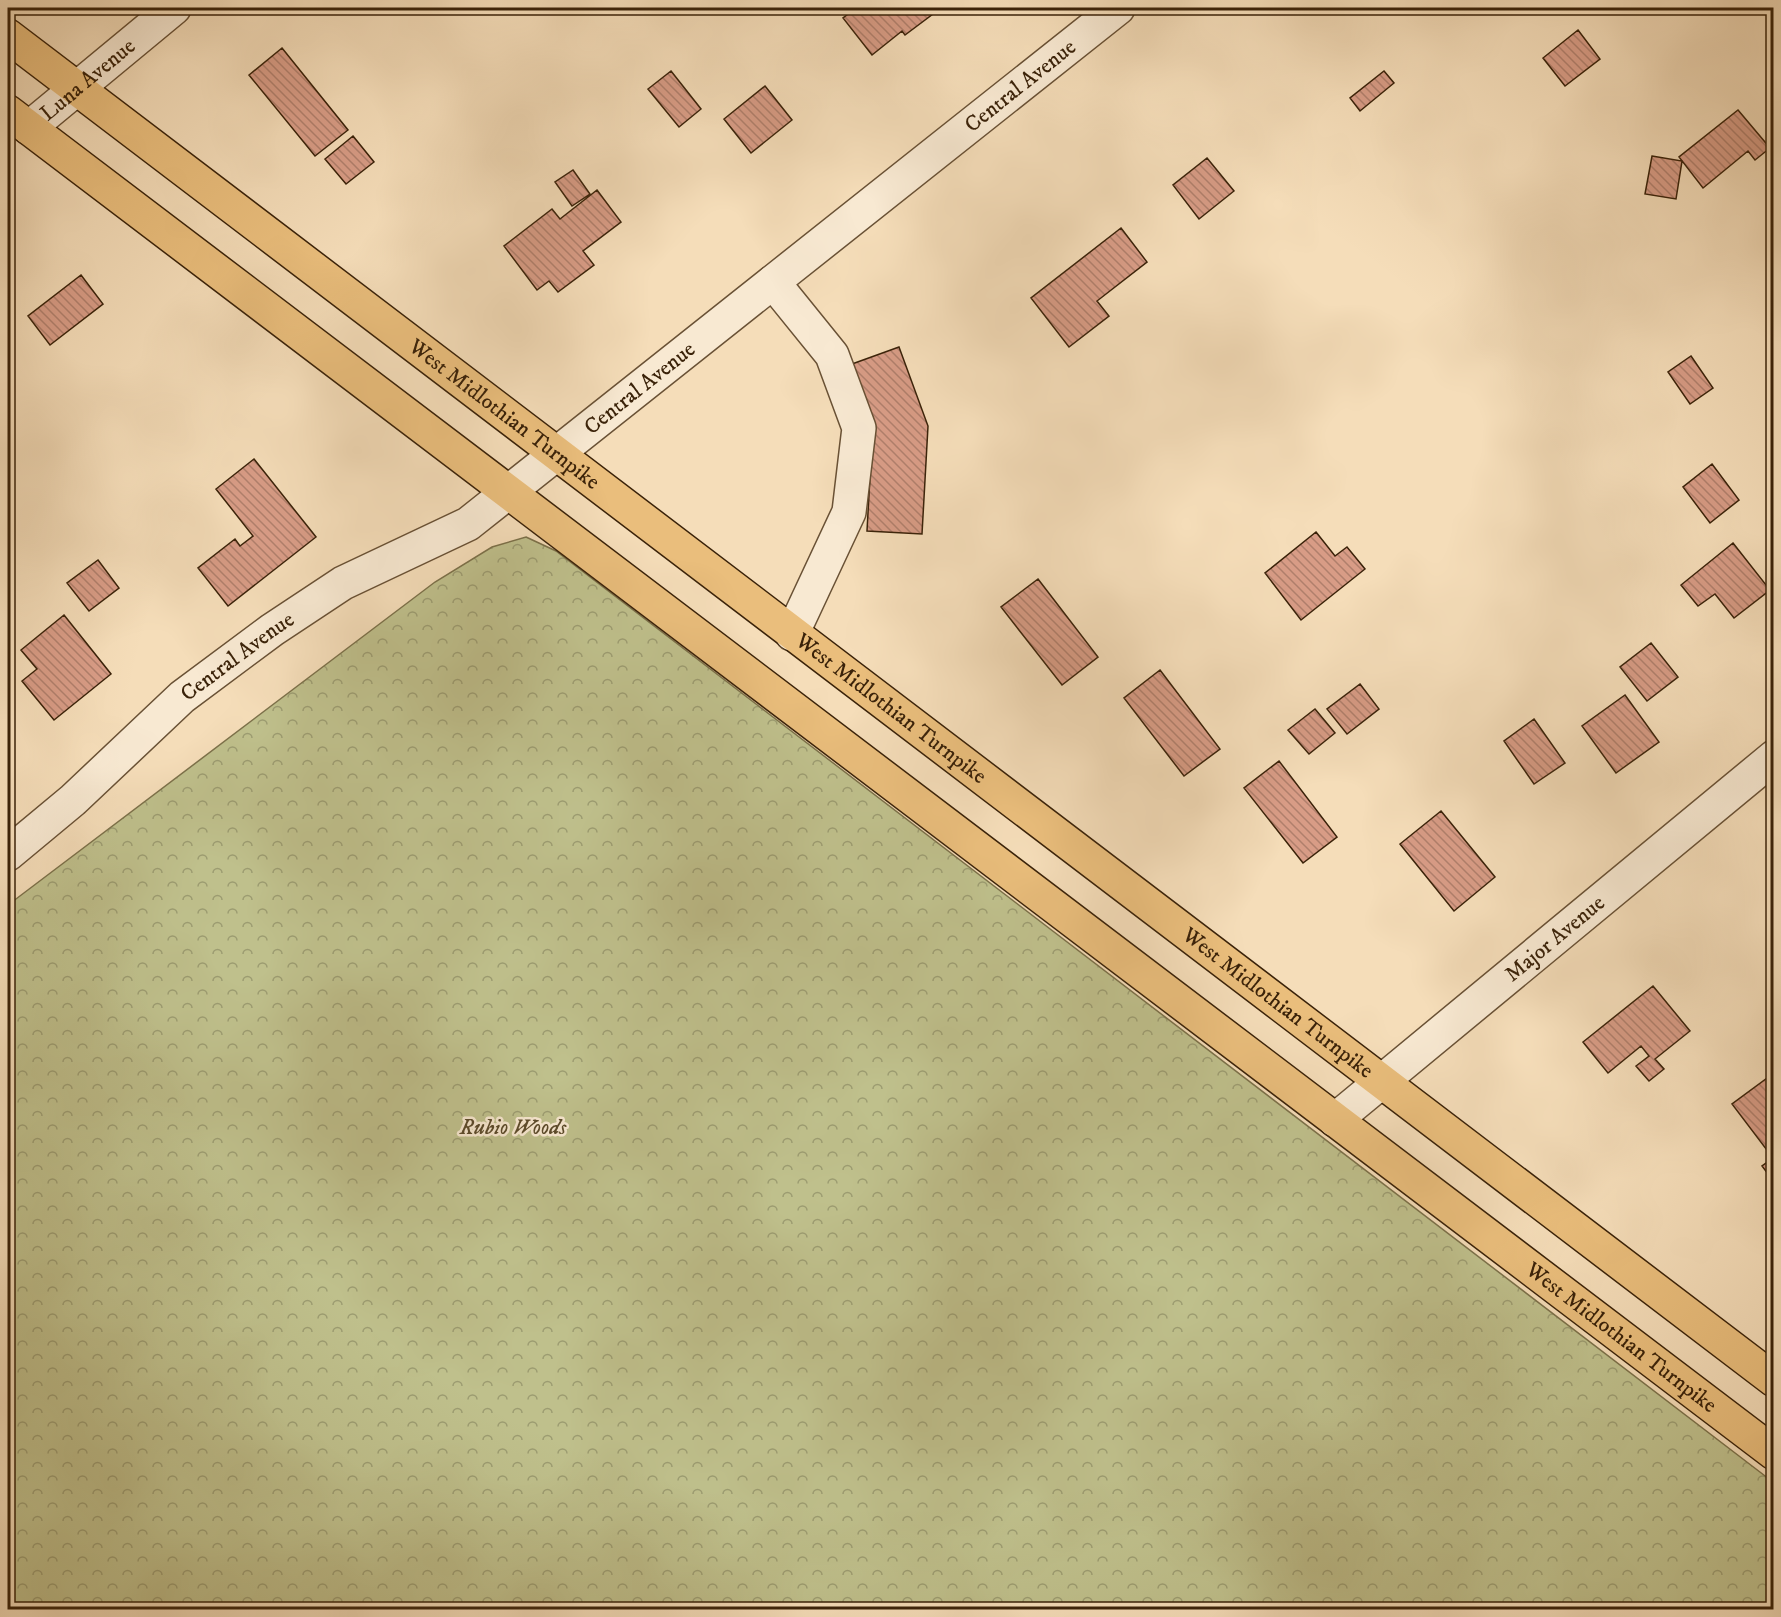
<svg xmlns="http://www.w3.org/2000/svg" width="1781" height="1617" font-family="'IM FELL DW Pica',serif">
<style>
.forest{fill:url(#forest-crowns);stroke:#7c714a;stroke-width:1.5}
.building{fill:url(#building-back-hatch);stroke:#3a2209;stroke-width:1.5}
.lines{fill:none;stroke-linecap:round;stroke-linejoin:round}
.minor-casing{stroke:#695135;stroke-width:36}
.major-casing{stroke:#3a2209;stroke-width:36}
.minor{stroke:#f8e9d2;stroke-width:33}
.major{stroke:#eabe7c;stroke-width:33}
.labels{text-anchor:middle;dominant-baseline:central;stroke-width:5;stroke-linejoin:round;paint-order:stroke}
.street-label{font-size:22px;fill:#3a2209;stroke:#f8e9d2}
.park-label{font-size:22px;font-style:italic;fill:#5b4a2a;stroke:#f8e9d2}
</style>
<defs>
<pattern id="forest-crowns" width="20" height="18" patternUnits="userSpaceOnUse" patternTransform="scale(1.5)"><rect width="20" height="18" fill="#bfc08c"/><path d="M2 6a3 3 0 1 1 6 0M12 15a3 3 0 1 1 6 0" fill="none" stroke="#9c9c71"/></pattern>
<pattern id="building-back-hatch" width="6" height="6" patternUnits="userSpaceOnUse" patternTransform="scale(1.5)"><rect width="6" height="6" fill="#d89c86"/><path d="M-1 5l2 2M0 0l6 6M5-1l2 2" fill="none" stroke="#b07f6c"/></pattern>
</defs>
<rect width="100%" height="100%" fill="#f5ddb9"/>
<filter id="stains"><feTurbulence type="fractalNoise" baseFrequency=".00333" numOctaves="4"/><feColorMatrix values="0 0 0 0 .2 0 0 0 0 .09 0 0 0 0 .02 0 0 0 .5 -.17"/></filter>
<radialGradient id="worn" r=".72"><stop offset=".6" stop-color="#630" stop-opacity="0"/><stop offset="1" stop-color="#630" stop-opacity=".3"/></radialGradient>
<!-- forest -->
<path class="forest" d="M526 537 556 551 1773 1482V1609H8V905L435 582 492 547Z"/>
<!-- building -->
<path class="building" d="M856 8H941L905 35 902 31 872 55 843 18Z
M1578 30 1600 59 1565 86 1543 58Z
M282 48 348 130 315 156 249 75Z
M671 71 701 109 679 127 648 89Z
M1384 71 1394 83 1360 111 1350 98Z
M765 86 792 120 751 153 724 119Z
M1738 110 1770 148 1755 160 1748 151 1703 188 1679 157Z
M353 136 374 162 346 184 325 159Z
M1652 156 1682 161 1676 199 1645 194Z
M1207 158 1234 191 1199 219 1173 185Z
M573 170 590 194 572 206 555 182Z
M597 190 621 222 583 251 594 265 558 292 549 281 537 290 504 246 552 209 560 219Z
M1121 228 1147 262 1097 301 1109 316 1069 347 1031 298Z
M81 275 103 304 50 345 28 316Z
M899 347 928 426 922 534 867 531 873 422 852 364Z
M1691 356 1713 388 1690 404 1668 372Z
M254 459 316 537 228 606 198 568 235 539 240 546 253 536 216 489Z
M1712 464 1739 500 1710 523 1683 487Z
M1316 532 1335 556 1347 547 1365 569 1301 620 1265 573Z
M1733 543 1770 590 1734 618 1715 594 1698 606 1681 585Z
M98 560 119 588 89 611 67 583Z
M1038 579 1098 657 1062 685 1001 607Z
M64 615 111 674 54 720 22 681 37 669 21 650Z
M1651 643 1678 677 1647 701 1620 667Z
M1160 670 1220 749 1184 776 1124 698Z
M1360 684 1379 709 1347 734 1327 709Z
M1625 695 1659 742 1616 773 1582 726Z
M1315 709 1335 733 1309 754 1288 730Z
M1534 719 1565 763 1534 784 1504 741Z
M1279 761 1337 837 1303 863 1244 788Z
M1441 811 1495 877 1454 911 1400 844Z
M1653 986 1690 1031 1655 1059 1664 1069 1649 1081 1636 1066 1649 1056 1641 1046 1608 1073 1583 1042Z
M1774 1073V1182L1762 1166 1773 1158 1732 1104Z"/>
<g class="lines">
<!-- minor casing -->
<g class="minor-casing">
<g id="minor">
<path id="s1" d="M29 128 174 8"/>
<path d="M773 282 832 355 859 428 849 512 792 634"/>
<path id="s2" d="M8 854 73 800 182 697 272 630 343 583 468 524 1118 8"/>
<path id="s3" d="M1335 1120 1774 757"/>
</g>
</g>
<!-- major casing -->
<g class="major-casing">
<g id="major">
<path id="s4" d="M8 36 1774 1380"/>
<path id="s5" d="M8 112 1774 1453"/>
</g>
</g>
<!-- minor -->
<use href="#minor" class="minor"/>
<!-- major -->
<use href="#major" class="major"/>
</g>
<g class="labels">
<!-- street labels -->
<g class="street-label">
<text stroke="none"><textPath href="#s1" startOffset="76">Luna Avenue</textPath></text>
<text stroke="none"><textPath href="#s2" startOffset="1275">Central Avenue</textPath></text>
<text stroke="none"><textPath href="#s2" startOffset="789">Central Avenue</textPath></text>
<text stroke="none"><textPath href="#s4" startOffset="624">West Midlothian Turnpike</textPath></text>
<text stroke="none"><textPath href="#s2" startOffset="303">Central Avenue</textPath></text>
<text stroke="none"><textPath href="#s4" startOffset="1110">West Midlothian Turnpike</textPath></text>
<text stroke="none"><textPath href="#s3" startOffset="285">Major Avenue</textPath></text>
<text stroke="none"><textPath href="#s4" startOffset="1596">West Midlothian Turnpike</textPath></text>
<text stroke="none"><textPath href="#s5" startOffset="2026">West Midlothian Turnpike</textPath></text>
</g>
<!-- park labels -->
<g class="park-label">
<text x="513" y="1127">Rubio Woods</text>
</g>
</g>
<!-- margin -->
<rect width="1781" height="1617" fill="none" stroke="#f5ddb9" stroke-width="30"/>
<rect x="9" y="9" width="1763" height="1599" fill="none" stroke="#3a2209" stroke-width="3"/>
<rect x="15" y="15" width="1751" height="1587" fill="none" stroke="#3a2209" stroke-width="1.5"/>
<rect width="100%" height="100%" filter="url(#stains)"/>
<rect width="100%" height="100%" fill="url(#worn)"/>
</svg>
